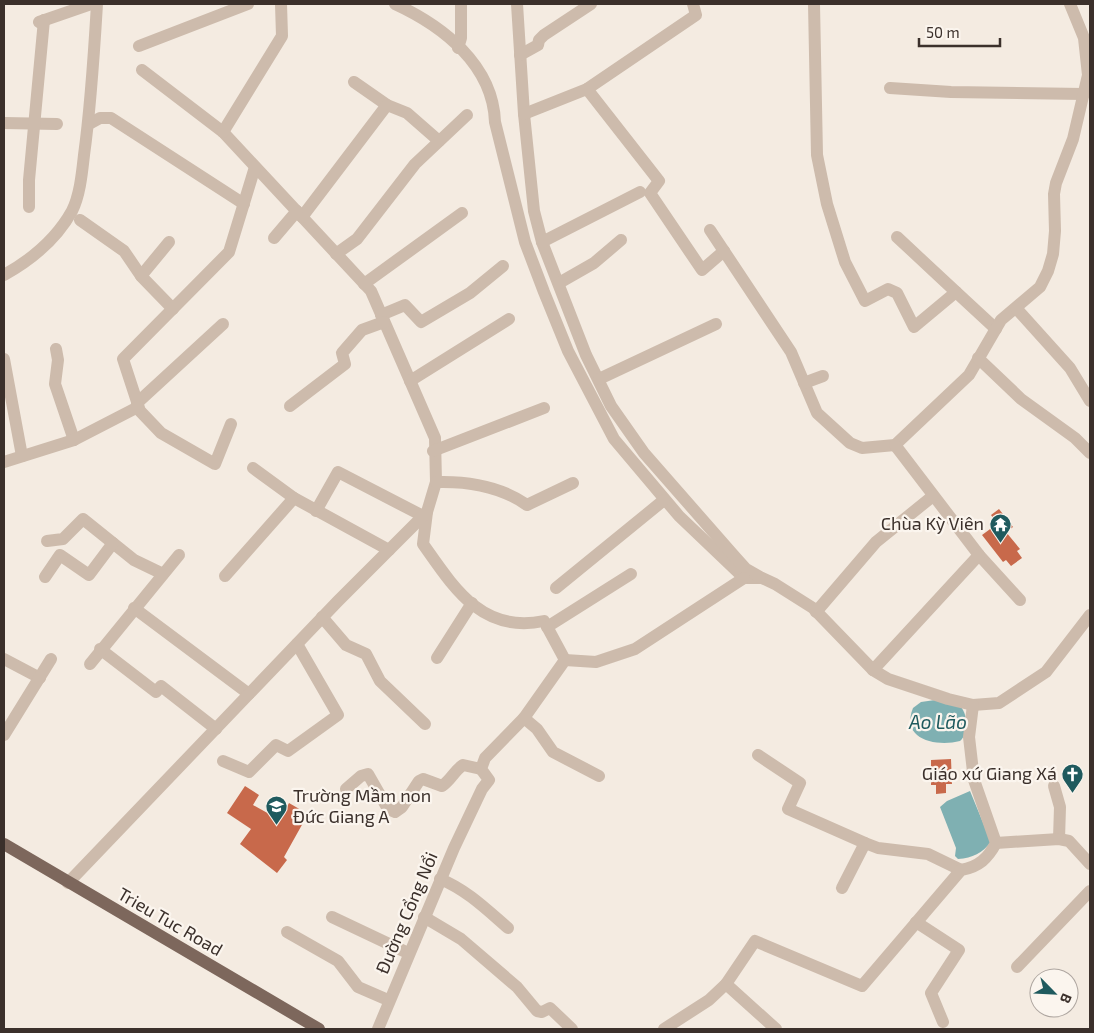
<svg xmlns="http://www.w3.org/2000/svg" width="1094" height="1033" viewBox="0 0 1094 1033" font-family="'Exo 2',sans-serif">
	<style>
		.water { fill: #7fb0b2 }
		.building { fill: #c8694b }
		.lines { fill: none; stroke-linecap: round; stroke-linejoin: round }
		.minor { stroke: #cdbbac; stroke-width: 12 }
		.major { stroke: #7d675c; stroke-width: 12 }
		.labels { text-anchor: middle; stroke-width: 4.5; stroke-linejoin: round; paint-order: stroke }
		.poi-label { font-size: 18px; fill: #3b302b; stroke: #fbf5ee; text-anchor: end }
		.street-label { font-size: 18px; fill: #3b302b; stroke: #fbf5ee }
		.water-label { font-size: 19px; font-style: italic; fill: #1f5a5e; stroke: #fbf5ee }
	</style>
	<rect width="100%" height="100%" fill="#f4ebe1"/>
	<g class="water">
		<path d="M935 700 961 707C968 716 969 733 960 741 937 747 900 740 913 708L921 702Z"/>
		<path d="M970 791 991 842C982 853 973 858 958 859L955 856 956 848 940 807 947 801Z"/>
	</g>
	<g class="building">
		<path d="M999 509 1013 527 1006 532 1020 549 1017 551 1022 558 1011 566 1006 560 1003 562 982 535 997 524 991 515Z"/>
		<path d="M951 759 952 784H946V793L936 794V785H931V760Z"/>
		<path d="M245 786 259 795 253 805 280 820 289 803 308 814 284 857 287 860 277 873 240 844 251 829 227 813Z"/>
	</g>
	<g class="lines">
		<g class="minor">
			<path d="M395 4C443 26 493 65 495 122L525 242 544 292 568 351 614 439 679 516 744 578H762L775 584 813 608 873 670 888 679 948 699 973 705 999 703 1046 672 1090 615"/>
			<path d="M517 4 524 114 534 211 542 242 586 355 611 406 644 453 736 558 746 569 760 577"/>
			<path d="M814 4 817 155 827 204 845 262 865 301 888 289 897 293 914 327 956 292 996 329"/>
			<path d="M39 22 91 4"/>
			<path d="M139 46 248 4"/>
			<path d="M458 48 461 38V4"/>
			<path d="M520 55 538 45 539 40 544 35 591 4"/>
			<path d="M142 70 223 132 371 291 435 438 436 482 427 512 423 544C454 588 482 634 544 621L565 660"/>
			<path d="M354 82 387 105"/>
			<path d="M890 88 951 92 1084 94"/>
			<path d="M587 89 659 181 650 193 702 270 724 251"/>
			<path d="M524 114 587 89 696 15 693 4"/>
			<path d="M4 123 57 124"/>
			<path d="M89 124 100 118H111L244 204"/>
			<path d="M223 132 282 36 281 4"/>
			<path d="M29 207V180L44 20"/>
			<path d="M302 217 387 105 407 113 439 141"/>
			<path d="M80 220 124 251 141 276"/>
			<path d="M710 230 791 352 817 413 850 443 862 448 895 445 969 375 1001 320 1040 287 1048 271 1053 254 1055 231 1054 194 1056 183 1073 139 1088 75 1084 38 1070 4"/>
			<path d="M897 237 956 292"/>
			<path d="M274 238 297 211"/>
			<path d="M169 242 141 276 173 309"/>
			<path d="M542 242 640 192"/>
			<path d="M336 254 357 239 415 164 467 115"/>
			<path d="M4 275C31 260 57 238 72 211 80 195 82 173 84 155 91 105 94 54 97 4"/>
			<path d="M559 283 594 263 621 240"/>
			<path d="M364 284 462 213"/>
			<path d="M1016 308 1070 368 1090 401"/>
			<path d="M381 315 405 305 421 322 470 293 503 266"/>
			<path d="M56 349 58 360 55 384 74 440"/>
			<path d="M978 358 1021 399 1075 438 1090 453"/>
			<path d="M4 359 22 456"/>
			<path d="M599 379 716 324"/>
			<path d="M410 381 509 319"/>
			<path d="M804 383 823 376"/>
			<path d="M137 403 223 324"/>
			<path d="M290 406 345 364 342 353 362 330 384 322"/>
			<path d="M231 424 215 464 161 433 140 411 123 359 229 252 255 167"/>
			<path d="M895 445 979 555 1020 600"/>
			<path d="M433 451 544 408"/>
			<path d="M4 462 74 440 138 407"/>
			<path d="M253 468 294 498"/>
			<path d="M436 482C468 481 500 486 527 505L573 483"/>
			<path d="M316 511 338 472 423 516"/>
			<path d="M47 541 63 539 83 519 134 560 163 574"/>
			<path d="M225 576 294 498 389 550"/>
			<path d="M45 577 60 555 89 575 113 543"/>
			<path d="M556 588 664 500"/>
			<path d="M134 608 249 694"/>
			<path d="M816 612 876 542 933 496"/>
			<path d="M322 617 346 645 366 654 380 681 425 724"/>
			<path d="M547 627 631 574"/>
			<path d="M100 649 156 692 161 686 216 729"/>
			<path d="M437 658 472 603"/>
			<path d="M4 659 40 678"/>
			<path d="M90 664 179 555"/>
			<path d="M873 670 979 555"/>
			<path d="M524 718 537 729 553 752 599 776"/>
			<path d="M4 735 51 659"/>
			<path d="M758 755 800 783 788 809 865 843 878 848 928 854 961 870"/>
			<path d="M223 761 249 772 276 745 288 751 338 715 297 644"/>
			<path d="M1054 786 1060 807 1059 839"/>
			<path d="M346 789 361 776 368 774 388 809 395 812 402 807 419 781 423 779 442 786C451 780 454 771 463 765L481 769"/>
			<path d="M996 843 1059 839 1069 841 1090 864"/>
			<path d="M440 879C467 890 486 909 508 928"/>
			<path d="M68 883 338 601 427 512"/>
			<path d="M842 888 865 843"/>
			<path d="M332 917 408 953"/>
			<path d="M424 917 461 939 517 987 537 1011 542 1012 550 1008 572 1029"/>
			<path d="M916 922 959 950 931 993 943 1022"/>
			<path d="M287 932 338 961 358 987 388 1000"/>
			<path d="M1017 967 1090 891"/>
			<path d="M726 984 776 1029"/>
			<path d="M378 1029 454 848 482 789 489 780 481 769 485 758 524 718 565 660 596 662 635 649 744 578"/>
			<path d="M664 1029 709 1000 726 984 755 941 862 986 961 870C979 867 988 858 996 843L974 780 969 737 973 705"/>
		</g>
		<path class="major" d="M4 844 319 1029"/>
	</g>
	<defs>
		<symbol id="temple-pin" viewBox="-11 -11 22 30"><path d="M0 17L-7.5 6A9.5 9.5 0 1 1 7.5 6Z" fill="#1f5a5e" stroke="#fbf5ee"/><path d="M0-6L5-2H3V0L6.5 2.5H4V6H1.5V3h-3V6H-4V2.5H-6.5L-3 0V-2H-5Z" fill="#fff"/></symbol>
		<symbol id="church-pin" viewBox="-11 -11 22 30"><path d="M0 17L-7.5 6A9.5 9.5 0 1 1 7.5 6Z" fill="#1f5a5e" stroke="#fbf5ee"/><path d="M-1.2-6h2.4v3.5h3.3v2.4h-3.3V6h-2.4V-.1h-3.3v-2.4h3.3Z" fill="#fff"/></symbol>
		<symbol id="school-pin" viewBox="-11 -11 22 30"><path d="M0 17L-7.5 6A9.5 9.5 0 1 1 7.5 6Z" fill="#1f5a5e" stroke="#fbf5ee"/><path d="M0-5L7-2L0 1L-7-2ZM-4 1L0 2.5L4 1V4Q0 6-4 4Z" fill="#fff"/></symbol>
	</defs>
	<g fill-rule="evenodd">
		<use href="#temple-pin" x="988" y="512" width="25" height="34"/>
		<use href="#church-pin" x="1060" y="762" width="25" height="34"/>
		<use href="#school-pin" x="264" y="794" width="25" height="34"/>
	</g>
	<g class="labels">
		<g class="poi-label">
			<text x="984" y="530">Chùa Kỳ Viên</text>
			<text x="1057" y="780">Giáo xứ Giang Xá</text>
			<text x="293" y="802" text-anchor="start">Trường Mầm non<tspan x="293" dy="21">Đức Giang A</tspan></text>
		</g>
		<g class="street-label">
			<text transform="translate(407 913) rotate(-67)" y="6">Đường Cổng Nổi</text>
			<text transform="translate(170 922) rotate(30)" y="6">Trieu Tuc Road</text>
		</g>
		<g class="water-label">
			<text x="938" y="729">Ao Lão</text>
		</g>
	</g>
	<rect width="1094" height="1033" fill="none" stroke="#3b302b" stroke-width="10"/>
	<g transform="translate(1054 993) rotate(114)"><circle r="24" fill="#fbf5ee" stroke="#aea6a0"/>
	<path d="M0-4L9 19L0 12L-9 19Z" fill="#1f5a5e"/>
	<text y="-8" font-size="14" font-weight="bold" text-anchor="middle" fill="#3b302b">B</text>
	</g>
	<path d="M919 38v8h81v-8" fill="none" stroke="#3b302b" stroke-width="2.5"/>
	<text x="926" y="38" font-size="15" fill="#3b302b" stroke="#fbf5ee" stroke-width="4" paint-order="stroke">50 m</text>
</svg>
